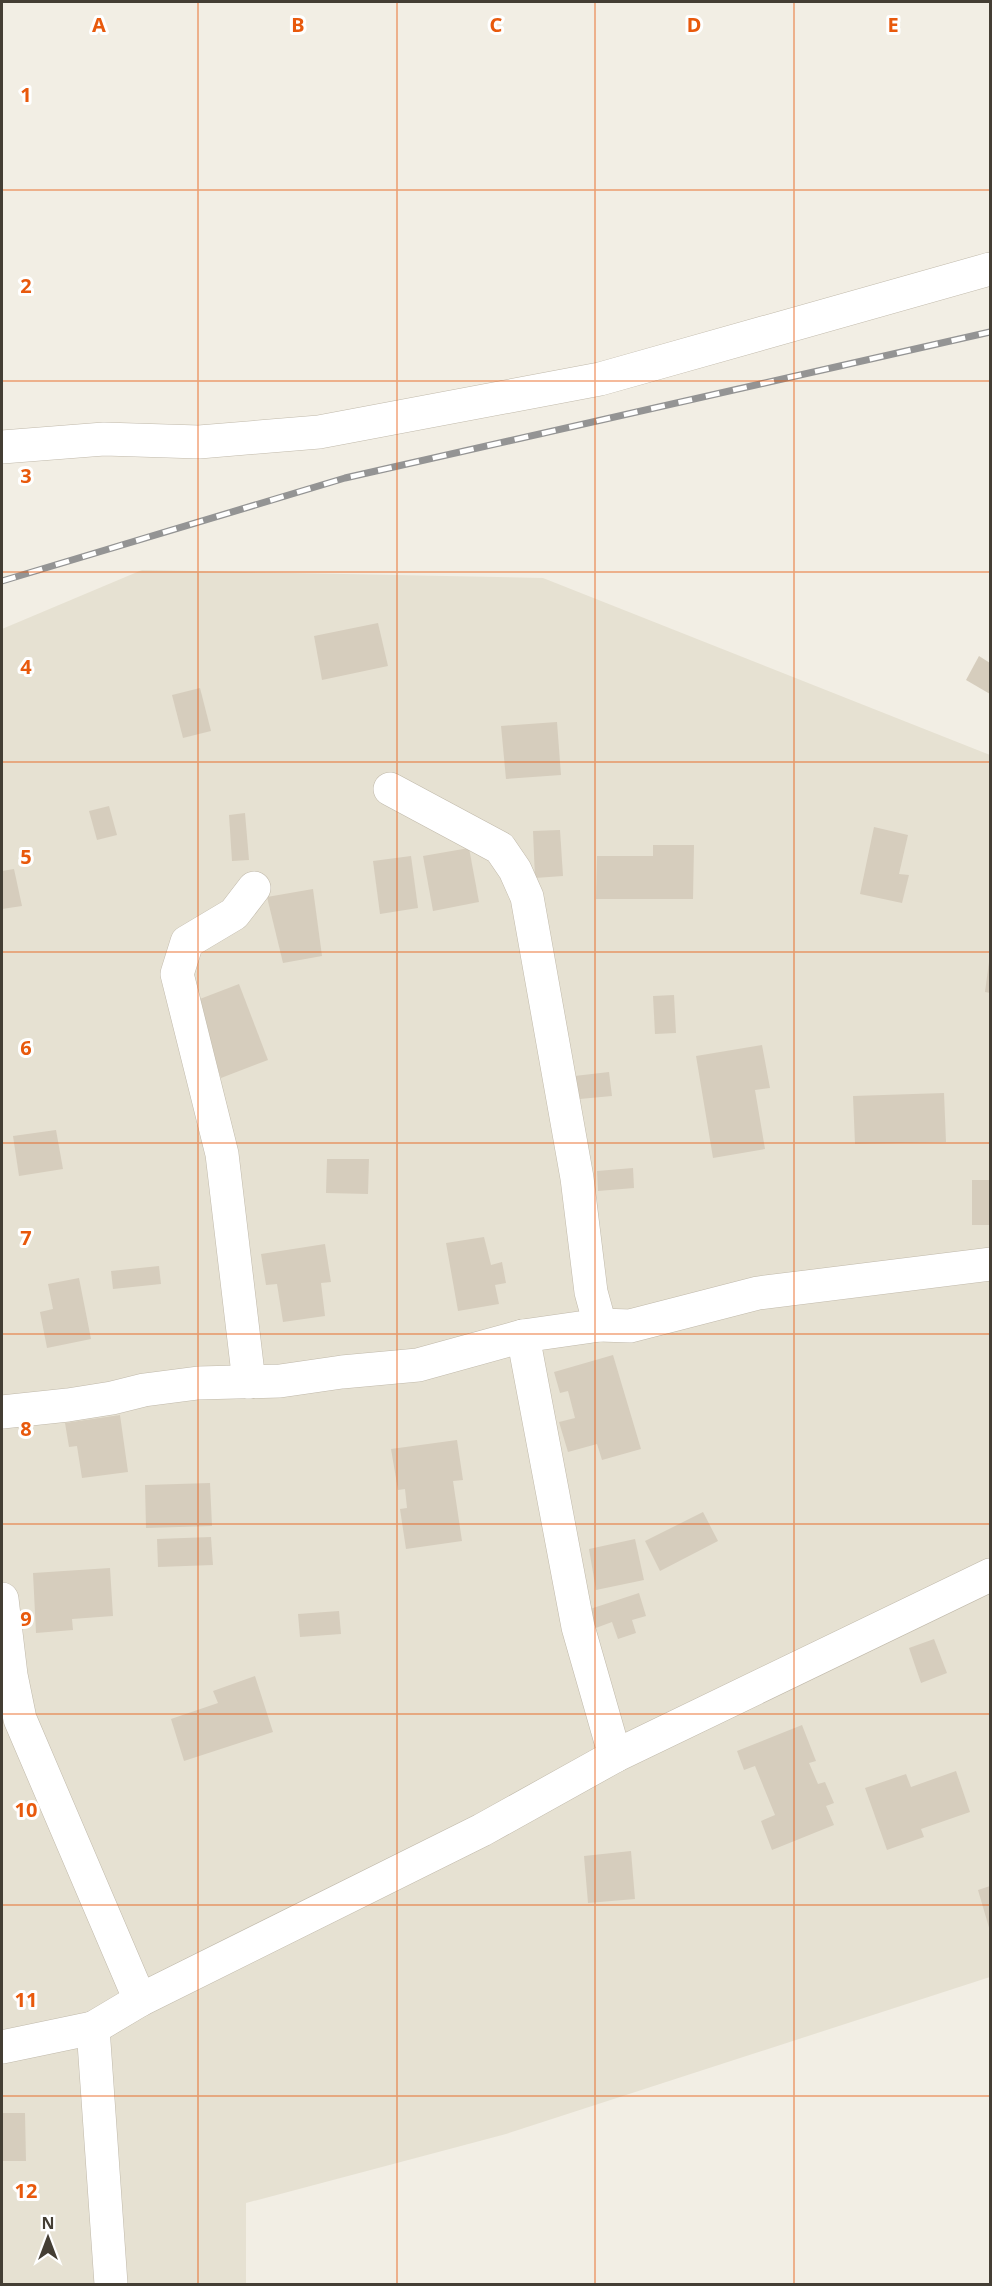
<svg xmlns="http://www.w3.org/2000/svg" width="992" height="2286" viewBox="0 0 992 2286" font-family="'Noto Sans',sans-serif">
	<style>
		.residential { fill: #e6e1d2 }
		.building { fill: #d6cdbd }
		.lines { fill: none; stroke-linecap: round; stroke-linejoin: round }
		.minor-casing { stroke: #c0b9aa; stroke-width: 34 }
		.minor { stroke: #fff; stroke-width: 33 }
		.rail-casing { stroke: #949494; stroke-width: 7 }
		.rail { stroke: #fff; stroke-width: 4.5; stroke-dasharray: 14; stroke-linecap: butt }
		.grid { fill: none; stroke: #e8590c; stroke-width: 1.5; stroke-opacity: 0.55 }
		.grid-label { font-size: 20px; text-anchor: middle; font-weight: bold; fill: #e8590c; stroke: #fff; stroke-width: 6; stroke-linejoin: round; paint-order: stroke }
	</style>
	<rect width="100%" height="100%" fill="#f2eee4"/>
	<path class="residential" d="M142 570 543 578 990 755V1977L506 2134 246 2203V2284H2V629Z"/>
	<g class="building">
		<path d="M378 623 388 666 322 680 314 636Z"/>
		<path d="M979 656 990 663V694L966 680Z"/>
		<path d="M200 688 211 731 183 738 172 695Z"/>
		<path d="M557 722 561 775 506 779 501 726Z"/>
		<path d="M109 806 117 835 97 840 89 811Z"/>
		<path d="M245 813 249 860 232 861 229 815Z"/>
		<path d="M874 827 908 835 899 874 909 875 902 903 860 894Z"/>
		<path d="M560 830 563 876 535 878 533 831Z"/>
		<path d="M653 845H694L693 899H596L597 856H653Z"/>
		<path d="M469 848 479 902 433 911 423 856Z"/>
		<path d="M411 856 418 908 380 914 373 861Z"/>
		<path d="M14 869 22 906 2 909V871Z"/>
		<path d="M313 889 322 956 283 963 267 897Z"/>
		<path d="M989 962H990V993L985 992Z"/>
		<path d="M239 984 268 1060 221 1078 192 1002Z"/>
		<path d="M674 995 676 1033 655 1034 653 996Z"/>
		<path d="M762 1045 770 1088 755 1090 765 1149 713 1158 696 1056Z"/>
		<path d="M609 1072 612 1096 569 1100 566 1077Z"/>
		<path d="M944 1093 946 1142 855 1144 853 1096Z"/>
		<path d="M56 1130 63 1169 19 1176 13 1136Z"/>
		<path d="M327 1159H369L368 1194 326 1193Z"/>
		<path d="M633 1168 634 1188 598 1191 597 1171Z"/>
		<rect x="972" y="1180" width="18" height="45"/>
		<path d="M484 1237 491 1265 502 1262 506 1283 495 1285 499 1304 458 1311 446 1243Z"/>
		<path d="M325 1244 331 1282 321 1283 325 1316 283 1322 277 1284 266 1285 261 1254Z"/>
		<path d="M159 1266 161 1284 113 1289 111 1271Z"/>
		<path d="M79 1278 91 1339 47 1348 40 1312 53 1309 48 1284Z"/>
		<path d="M613 1355 641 1449 602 1460 597 1444 568 1452 559 1422 575 1418 568 1391 560 1393 554 1372Z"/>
		<path d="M120 1415 128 1472 82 1478 77 1446 69 1447 65 1423Z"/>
		<path d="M457 1440 463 1480 453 1481 462 1541 406 1549 400 1509 407 1508 405 1489 398 1490 391 1449Z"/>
		<path d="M210 1483 212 1526 146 1528 145 1485Z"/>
		<path d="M703 1512 718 1541 660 1571 645 1541Z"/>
		<path d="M211 1537 213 1565 158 1567 157 1539Z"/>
		<path d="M635 1539 644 1580 596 1590 589 1549Z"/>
		<path d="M110 1568 113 1616 72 1619 73 1630 36 1633 33 1573Z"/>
		<path d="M639 1593 646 1616 632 1620 636 1633 618 1639 612 1622 593 1629 587 1610Z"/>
		<path d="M339 1611 341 1634 300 1637 298 1614Z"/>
		<path d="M934 1639 947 1673 921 1683 909 1648Z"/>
		<path d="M255 1676 273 1732 184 1761 171 1719 218 1703 213 1691Z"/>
		<path d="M802 1725 816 1761 809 1763 818 1784 825 1782 834 1803 826 1806 834 1825 772 1850 761 1821 775 1815 755 1766 744 1770 737 1751Z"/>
		<path d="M956 1771 970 1812 921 1829 924 1837 887 1850 865 1788 906 1774 911 1787Z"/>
		<path d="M631 1851 635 1899 588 1903 584 1856Z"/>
		<path d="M990 1886V1931L978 1890Z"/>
		<path d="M2 2113H25L26 2161H2Z"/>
	</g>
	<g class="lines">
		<defs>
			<g id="minor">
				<path d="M2 447 104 439 199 442 319 432 600 379 990 269"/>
				<path d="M600 1325 630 1326 758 1293 990 1264"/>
				<path d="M523 1336 578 1627 615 1756"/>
				<path d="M249 1382 222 1154 177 974 187 942 234 914 254 888"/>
				<path d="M2 1412 68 1405 112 1398 144 1390 198 1383 280 1381 342 1372 418 1365 523 1336 600 1325 591 1292 577 1178 527 897 515 870 500 848 390 789"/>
				<path d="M2 1599 11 1675 20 1719 140 2000"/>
				<path d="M2 2047 93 2028"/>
				<path d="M111 2284 93 2028 140 2000 482 1830 615 1756 990 1575"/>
			</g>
		</defs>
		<use href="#minor" class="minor-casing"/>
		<use href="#minor" class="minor"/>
		<defs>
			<path id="rail" d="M2 581 345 478 990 332"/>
		</defs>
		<use href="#rail" class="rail-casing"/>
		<use href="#rail" class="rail"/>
	</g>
	<path class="grid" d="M198 2V2284M397 2V2284M595 2V2284M794 2V2284M2 190H990M2 381H990M2 572H990M2 762H990M2 952H990M2 1143H990M2 1334H990M2 1524H990M2 1714H990M2 1905H990M2 2096H990"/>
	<g class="grid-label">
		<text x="99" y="32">A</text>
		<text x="298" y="32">B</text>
		<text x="496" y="32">C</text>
		<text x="694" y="32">D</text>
		<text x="893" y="32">E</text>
		<text x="26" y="102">1</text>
		<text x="26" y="293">2</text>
		<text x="26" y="483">3</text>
		<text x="26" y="674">4</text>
		<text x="26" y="864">5</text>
		<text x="26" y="1055">6</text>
		<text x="26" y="1245">7</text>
		<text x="26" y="1436">8</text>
		<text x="26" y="1626">9</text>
		<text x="26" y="1817">10</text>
		<text x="26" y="2007">11</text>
		<text x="26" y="2198">12</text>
	</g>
	<rect width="992" height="2286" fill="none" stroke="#443e34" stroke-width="6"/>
	<g transform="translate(48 2238)" stroke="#ffffff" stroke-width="4.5" paint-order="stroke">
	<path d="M0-4.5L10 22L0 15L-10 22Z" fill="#443e34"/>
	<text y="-9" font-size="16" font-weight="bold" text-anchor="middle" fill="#443e34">N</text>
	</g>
</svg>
